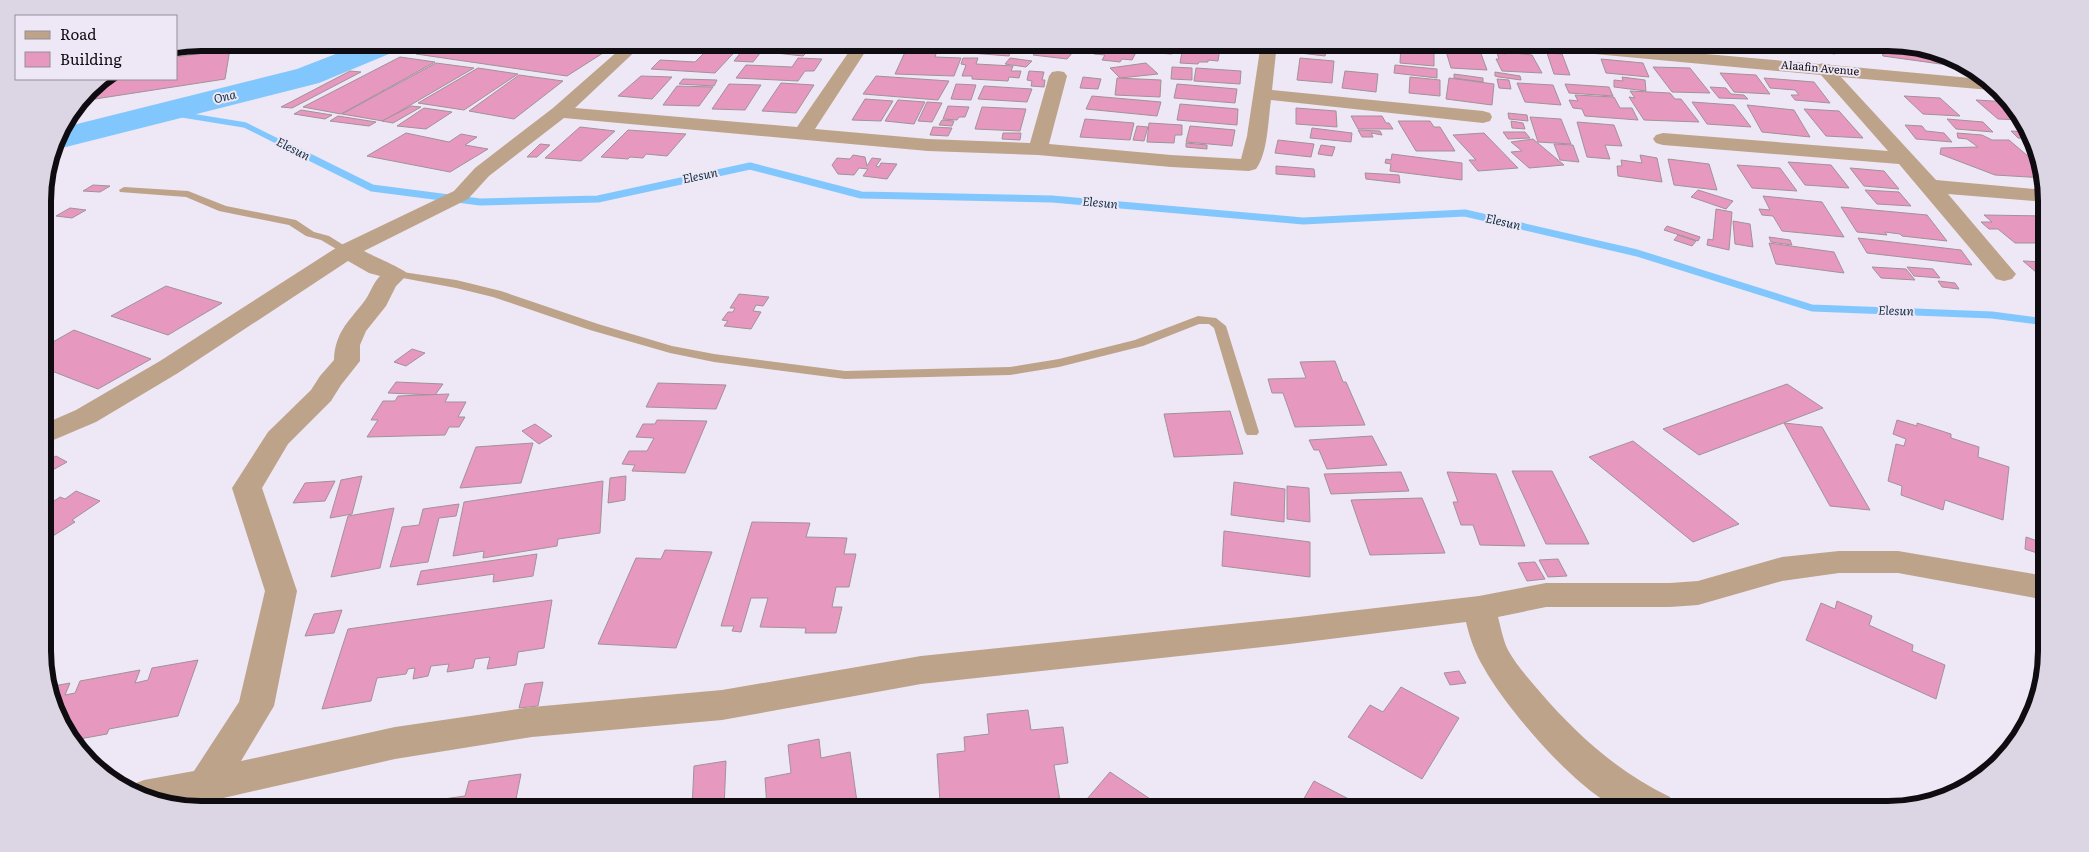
<svg xmlns="http://www.w3.org/2000/svg" width="2089" height="852" viewBox="0 0 2089 852" font-family="Literata,serif">
	<style>
		.lines { fill: none; stroke-linecap: round; stroke-linejoin: round }
		.stream-far1 { stroke: #81c7fd; stroke-width: 5.5 }
		.stream { stroke: #81c7fd; stroke-width: 7 }
		.river { fill: #81c7fd; fill-rule: evenodd }
		.building { fill: #e698be; stroke: #a19299 }
		.service { fill: #bda38a; fill-rule: evenodd }
		.minor { fill: #bda38a; fill-rule: evenodd }
		.labels { text-anchor: middle; stroke-width: 4; stroke-linejoin: round; paint-order: stroke }
		.far-street-label { font-size: 11px; fill: #0f0c11; stroke: #eee7f5 }
		.far-water-label { font-size: 12px; font-style: italic; fill: #102e44; stroke: #eee7f5 }
		.rim { fill: none; stroke: #0f0c11; stroke-width: 6 }
	</style>
	<rect width="100%" height="100%" fill="#eee7f5"/>
	<g class="lines">
		<path class="stream-far1" d="M165 112 245 125 285 145"/>
		<path class="stream" d="M283 144 372 188 480 202 598 199 750 166 861 195 1052 199 1303 221 1465 213 1637 253 1812 308 1992 315 2046 322"/>
		<path class="river" d="M364 43H405L401 49 319 83 54 150 61 128 297 69Z"/>
	</g>
	<g class="building">
		<path d="M437 43H559L553 46 603 53 567 76 416 54Z"/>
		<path d="M680 43H743L715 73 651 69 660 60 695 62 707 50 675 48Z"/>
		<path d="M756 43H816L803 56 748 50Z"/>
		<path d="M926 43H964L945 48 939 44 932 46Z"/>
		<path d="M975 43H1006L1002 50 1011 51 1009 56 970 53Z"/>
		<path d="M1045 43H1081L1067 59 1033 55Z"/>
		<path d="M1101 43H1141L1132 60 1122 59 1120 62 1102 60 1105 55 1094 54Z"/>
		<path d="M1144 43H1145L1175 46 1172 54 1139 52Z"/>
		<path d="M1299 43H1336L1335 50 1304 47V44Z"/>
		<path d="M1401 43 1434 46V66L1400 63Z"/>
		<path d="M1673 43H1696L1697 48 1674 45Z"/>
		<path d="M1715 43H1744L1746 48 1716 45Z"/>
		<path d="M1759 43H1819L1834 45 1835 54Z"/>
		<path d="M1879 43 1939 51 1962 67 1883 56Z"/>
		<path d="M1183 46 1220 48 1218 61 1208 60V62H1199L1198 64 1180 63Z"/>
		<path d="M1445 48 1480 51 1487 70 1451 68Z"/>
		<path d="M230 49 225 79 82 101 96 82 102 79H176V57Z"/>
		<path d="M906 50 937 51 935 57 961 58 954 76 895 74Z"/>
		<path d="M1301 50 1326 52 1325 56 1300 53Z"/>
		<path d="M742 51 761 52 753 62 734 61Z"/>
		<path d="M1505 52 1532 55 1542 73 1502 71 1496 59H1499L1497 53 1506 54Z"/>
		<path d="M1547 53 1562 54 1570 75 1554 74Z"/>
		<path d="M400 57 435 62 341 114 303 107Z"/>
		<path d="M798 58 822 59 814 71H805L798 81 736 78 746 65 792 67Z"/>
		<path d="M963 58H978L976 64 1013 66 1011 71H1021L1019 78 1009 77 1008 81 972 79V76H962L966 65 961 64Z"/>
		<path d="M1010 58 1032 61 1026 67 1005 64Z"/>
		<path d="M1300 58 1334 61 1332 83 1297 80Z"/>
		<path d="M1601 59 1643 63 1649 77 1606 73Z"/>
		<path d="M436 63 474 68 383 121 342 114Z"/>
		<path d="M1146 63 1158 74 1120 78 1110 68Z"/>
		<path d="M1395 65 1437 69V78L1394 73Z"/>
		<path d="M1172 67 1192 68V80L1171 79Z"/>
		<path d="M1653 67 1690 68 1710 93 1672 92Z"/>
		<path d="M478 68 518 74 464 110 418 103Z"/>
		<path d="M1196 68 1241 71 1240 84 1194 81Z"/>
		<path d="M350 71 361 72 292 108 281 107Z"/>
		<path d="M1029 71 1044 72 1042 80H1045L1044 87 1031 86 1032 81 1027 80Z"/>
		<path d="M1345 71 1378 74 1376 92 1342 88Z"/>
		<path d="M1495 72 1520 76 1521 80 1499 77 1495 76Z"/>
		<path d="M1720 73 1756 75 1770 94 1734 92Z"/>
		<path d="M1454 74 1483 78V82L1454 78Z"/>
		<path d="M519 75 563 81 514 119 469 111Z"/>
		<path d="M641 76 672 77 652 99 618 96Z"/>
		<path d="M876 76 949 81 938 100 863 94Z"/>
		<path d="M1083 77 1101 79 1098 89 1080 88Z"/>
		<path d="M1410 77 1440 80V96L1409 93Z"/>
		<path d="M1622 77 1645 80 1646 91 1614 87V80L1623 81Z"/>
		<path d="M1117 78 1161 80 1160 97 1115 95Z"/>
		<path d="M1449 78 1494 84 1492 105 1446 99Z"/>
		<path d="M1764 78 1814 82 1830 103 1795 100 1791 95H1799L1795 90 1770 88Z"/>
		<path d="M683 79 717 80 714 86 679 84Z"/>
		<path d="M1497 79 1509 80 1511 89 1499 88Z"/>
		<path d="M781 83 814 85 796 113 762 111Z"/>
		<path d="M1517 83 1553 85 1561 105 1525 102Z"/>
		<path d="M729 84 761 85 745 110 712 109Z"/>
		<path d="M956 84 976 85 971 100 951 99Z"/>
		<path d="M1177 84 1237 89 1235 103 1174 98Z"/>
		<path d="M1565 84 1609 87 1613 96 1569 93Z"/>
		<path d="M677 86 713 87 699 106 663 105Z"/>
		<path d="M984 86 1032 89 1027 102 978 99Z"/>
		<path d="M1710 87 1726 88 1731 94 1744 95 1748 99 1719 98Z"/>
		<path d="M1630 91 1670 93 1675 99H1681L1699 122 1644 120 1629 97 1635 98Z"/>
		<path d="M1575 95 1614 97 1620 108H1632L1638 120 1585 116 1582 109 1573 108 1569 100 1578 101Z"/>
		<path d="M1092 96 1161 102 1157 116 1086 109Z"/>
		<path d="M1904 96 1940 98 1960 116 1923 114Z"/>
		<path d="M865 99 893 101 881 121 852 120Z"/>
		<path d="M898 100 925 102 914 124 885 121Z"/>
		<path d="M1976 100 2010 102 2022 120 1998 119Z"/>
		<path d="M927 102 942 103 932 122 918 121Z"/>
		<path d="M1692 102 1734 105 1751 127 1707 124Z"/>
		<path d="M1180 104 1238 109 1237 125 1177 120Z"/>
		<path d="M1747 105 1794 110 1810 137 1762 132Z"/>
		<path d="M411 106 421 107 393 123 382 121Z"/>
		<path d="M948 106 969 107 965 117H959L957 120 943 119Z"/>
		<path d="M982 107 1026 109 1020 131 975 129Z"/>
		<path d="M424 108 452 112 426 129 397 126Z"/>
		<path d="M1296 108 1336 111 1337 127 1296 124Z"/>
		<path d="M1804 109 1839 111 1863 138 1826 136Z"/>
		<path d="M301 110 332 115 325 119 294 114Z"/>
		<path d="M1508 113 1527 115 1528 121 1509 119Z"/>
		<path d="M338 116 376 122 369 126 330 121Z"/>
		<path d="M1351 116H1382L1386 123H1389L1393 129H1358Z"/>
		<path d="M1530 117 1561 119 1571 144 1538 142Z"/>
		<path d="M1085 119 1134 123 1130 140 1080 137Z"/>
		<path d="M1947 119 1983 122 1993 132 1956 129Z"/>
		<path d="M942 120 954 121 952 126 939 125Z"/>
		<path d="M1398 121H1430L1434 127H1440L1455 151H1416Z"/>
		<path d="M1511 121 1523 123 1525 129 1512 128Z"/>
		<path d="M1577 122 1614 125 1622 146 1605 145 1610 159 1587 157Z"/>
		<path d="M1149 123 1182 125V135H1175L1174 143 1147 142Z"/>
		<path d="M1905 125 1922 126 1926 131 1944 133 1952 142 1916 139Z"/>
		<path d="M1137 126 1148 127 1144 141 1133 140Z"/>
		<path d="M1190 126 1235 130 1232 146 1186 142Z"/>
		<path d="M580 127 615 131 581 161 545 158Z"/>
		<path d="M933 127 952 128 948 136 930 135Z"/>
		<path d="M1312 128 1352 133 1351 142 1310 138Z"/>
		<path d="M628 130 686 134 667 156 646 154 643 158 630 157 628 159 601 157Z"/>
		<path d="M1358 130 1380 131 1382 135 1371 133 1373 137H1362Z"/>
		<path d="M2011 131 2029 132 2034 139 2018 138Z"/>
		<path d="M1503 132H1525L1530 138 1508 139Z"/>
		<path d="M406 133 449 142 461 134 477 137 465 145 488 149 450 172 367 156Z"/>
		<path d="M1003 133H1021L1020 140 1002 139Z"/>
		<path d="M1484 133 1518 168 1478 171 1469 160H1476L1453 135Z"/>
		<path d="M1957 133 1982 135 1992 140H2009L2042 168 2045 178 1995 175 1940 154 1941 148 1978 147 1967 139 1958 138Z"/>
		<path d="M1533 139 1564 165 1529 168 1511 152 1522 151 1511 142Z"/>
		<path d="M1278 140 1314 144 1311 157 1275 153Z"/>
		<path d="M1186 143 1207 145V149L1186 147Z"/>
		<path d="M540 144 550 145 537 157H527Z"/>
		<path d="M1554 144 1573 145 1579 162 1560 160Z"/>
		<path d="M1321 145 1335 147 1332 156 1318 154Z"/>
		<path d="M1392 154 1462 163V180L1390 171 1391 164 1385 163 1386 159 1391 160Z"/>
		<path d="M853 155 865 157 867 166 872 158 881 159 876 166 879 167 881 163 897 164 887 179 863 176 868 169 859 168 854 175 838 174 832 165 837 158 850 159Z"/>
		<path d="M1640 155 1657 158 1662 182 1618 176 1617 166H1622L1621 160 1642 163Z"/>
		<path d="M1668 159 1709 164 1717 190 1674 185Z"/>
		<path d="M1788 162 1831 165 1849 188 1805 185Z"/>
		<path d="M1737 165 1780 168 1797 191 1752 188Z"/>
		<path d="M1276 166 1314 169 1315 177 1276 174Z"/>
		<path d="M1850 168 1884 171 1899 189 1864 186Z"/>
		<path d="M1365 173 1399 175 1400 183 1366 179Z"/>
		<path d="M93 185 110 186 100 192 83 191Z"/>
		<path d="M1698 190 1733 201 1726 209 1691 197Z"/>
		<path d="M1865 190 1899 192 1911 206 1877 204Z"/>
		<path d="M1763 196 1822 202 1844 237 1782 231 1773 216 1762 215 1759 209 1770 210Z"/>
		<path d="M1841 207 1927 215 1947 241 1902 236 1900 234 1885 232 1887 235 1857 232Z"/>
		<path d="M70 208 86 210 72 218 56 216Z"/>
		<path d="M1716 209 1732 212 1729 250 1707 245 1708 239 1713 240Z"/>
		<path d="M1984 215 2045 216V243H2015L1998 229H1989L1981 222H1992Z"/>
		<path d="M1733 221 1750 224 1753 247 1735 244Z"/>
		<path d="M1667 226 1700 237 1698 241 1664 230Z"/>
		<path d="M1678 235 1696 241 1692 246 1674 240Z"/>
		<path d="M1769 237 1790 240 1792 245 1771 242Z"/>
		<path d="M1858 238 1961 250 1972 265 1867 253Z"/>
		<path d="M1769 243 1834 252 1844 273 1776 264Z"/>
		<path d="M2023 261 2045 262V278H2043Z"/>
		<path d="M1872 267 1906 269 1915 280 1881 278Z"/>
		<path d="M1907 267 1933 269 1940 278 1914 276Z"/>
		<path d="M1938 281 1955 283 1959 289 1942 287Z"/>
		<path d="M166 286 222 303 168 335 111 316Z"/>
		<path d="M739 294 769 297 763 306 756 305 753 311 761 312 751 329 724 326 728 321 722 320 728 312H733L735 308H730Z"/>
		<path d="M74 330 151 359 98 389 44 368V347Z"/>
		<path d="M412 349 425 353 406 366 394 362Z"/>
		<path d="M1335 361 1343 382H1346L1365 425 1295 427 1283 393H1272L1268 379 1306 378 1300 362Z"/>
		<path d="M396 382 443 384 435 395 388 393Z"/>
		<path d="M658 383 726 385 716 409 646 407Z"/>
		<path d="M1787 384 1823 408 1699 455 1663 429Z"/>
		<path d="M449 394 445 402H466L458 417H465L459 427H449L445 435 367 437 378 420H371L383 401H395L398 396Z"/>
		<path d="M1230 411 1243 454 1174 457 1164 414Z"/>
		<path d="M657 420 707 421 685 473 632 471 635 465 622 464 629 451H647L654 438 636 437 643 424H655Z"/>
		<path d="M1897 420 1917 426V423L1951 434V438L1979 447 1978 457 2009 467 2003 520 1945 500 1943 510 1901 495 1902 486 1888 481 1896 444 1904 446 1906 439 1893 434Z"/>
		<path d="M1784 423 1822 427 1870 510 1830 506Z"/>
		<path d="M535 424 552 436 539 444 522 431Z"/>
		<path d="M1372 436 1387 465 1327 469 1319 450H1314L1309 440Z"/>
		<path d="M1633 441 1739 524 1693 542 1589 457Z"/>
		<path d="M533 443 521 483 460 488 476 447Z"/>
		<path d="M2041 455 2046 456V485L2039 483Z"/>
		<path d="M56 456 67 462 49 472 44 469V463Z"/>
		<path d="M1512 471H1552L1589 544H1546Z"/>
		<path d="M1401 472 1409 491 1331 494 1324 474Z"/>
		<path d="M1447 472 1496 474 1525 546 1480 545 1473 525H1461L1453 502H1458Z"/>
		<path d="M362 476 352 514 330 518 341 480Z"/>
		<path d="M626 476 625 500 608 503 610 478Z"/>
		<path d="M335 481 325 501 293 503 305 483Z"/>
		<path d="M603 481 600 533 558 539 557 546 483 558 484 551 453 556 464 502Z"/>
		<path d="M1234 482 1285 489 1284 522 1231 515Z"/>
		<path d="M1287 486 1309 488 1310 522 1287 519Z"/>
		<path d="M76 491 100 501 72 520 75 522 45 541V507L60 497 65 499Z"/>
		<path d="M1422 498 1445 553 1370 555 1351 500Z"/>
		<path d="M459 504 456 516 439 518 428 562 390 567 402 527 419 525 423 509Z"/>
		<path d="M394 508 380 568 331 577 348 516Z"/>
		<path d="M752 522 810 523 806 537 847 538 844 554H856L849 587H836L832 607H842L836 633H805L806 628 760 627 768 598H751L741 632 732 631 734 626H721Z"/>
		<path d="M1224 531 1310 542V577L1222 566Z"/>
		<path d="M2026 537 2046 544V556L2025 549Z"/>
		<path d="M665 550 712 552 676 648 598 644 636 558 661 559Z"/>
		<path d="M537 554 533 576 493 582 494 574 417 585 421 571Z"/>
		<path d="M1558 559 1567 576 1548 577 1539 560Z"/>
		<path d="M1535 562 1545 579 1527 581 1518 563Z"/>
		<path d="M552 600 544 648 518 652 516 665 487 669 490 657 475 659 473 668 447 672 449 664 431 666 428 676 413 679 415 668 408 669 406 674 377 678 371 701 322 709 348 629Z"/>
		<path d="M1837 601 1872 616 1869 625 1913 645 1912 651 1945 665 1936 699 1806 640 1821 603 1835 609Z"/>
		<path d="M342 610 334 633 305 636 314 614Z"/>
		<path d="M198 660 178 716 109 729 107 734 74 740 48 687 70 683 65 695 75 693 80 681 140 670 135 683 148 680 152 668Z"/>
		<path d="M1459 671 1466 683 1450 685 1444 673Z"/>
		<path d="M543 682 538 706 519 708 525 684Z"/>
		<path d="M1401 687 1459 718 1422 779 1348 737 1370 705 1383 712Z"/>
		<path d="M1028 710 1031 730 1063 727 1068 763 1054 765 1060 801 1049 802 1050 809H902V805L940 802 937 754 965 751 964 737 989 734 987 714Z"/>
		<path d="M819 739 821 758 850 752 858 809H781V805L767 808 765 778 791 773 788 745Z"/>
		<path d="M726 761 724 809H692L694 766Z"/>
		<path d="M1110 772 1165 809H1099L1100 808 1087 799Z"/>
		<path d="M521 774 514 809H420L422 802 465 796 469 781Z"/>
		<path d="M1314 781 1368 809H1298Z"/>
	</g>
	<g class="lines">
		<g class="service">
			<path d="M124 187 188 191 226 206 296 220 314 232 329 236 353 251 347 254 343 253 321 240 306 236 289 225 219 211 186 197 120 192 119 190Z"/>
			<path d="M396 271 456 280 501 291 598 324 672 346 714 354 845 371 1010 367 1059 359 1135 340 1198 316 1216 318 1226 326 1259 432 1257 435H1247L1245 432 1214 328 1209 324H1199L1143 346 1059 367 1010 375 845 379 714 362 670 353 590 330 493 297 456 288 392 276 390 274 392 272Z"/>
		</g>
		<g class="minor">
			<path d="M627 43H644L575 108 797 127 855 43H871L815 129 928 139 1030 143 1049 76 1052 72 1058 71 1064 72 1067 76 1049 144 1171 155 1241 159 1247 136 1261 43H1277L1272 90 1483 111 1490 113 1492 117 1490 121 1483 123 1271 100C1268 120 1268 153 1256 169L1249 171 1171 167 1038 155 928 151 564 118 489 176 468 199 364 251C373 256 404 269 408 274L396 286 386 306 366 331 360 345V361L341 385 331 401 288 444 262 488 297 591 274 706 241 761 395 727 532 707 722 690 921 656 1290 618 1479 596 1546 583H1670L1698 581 1782 557 1839 551H1898L2046 576V600L1898 573H1839L1782 581 1698 605 1670 607H1546L1498 617C1501 628 1503 640 1508 650 1516 665 1529 679 1540 692 1577 735 1618 772 1670 797L1675 809C1663 809 1627 812 1618 808 1577 791 1505 707 1484 668 1475 653 1470 639 1466 622L1290 644 921 684 722 720 532 737 395 759 184 807 150 801 129 787 131 785 144 780 194 771 239 702 265 591 232 488 268 432 311 390 320 376 334 360C335 333 348 322 363 303 370 295 372 284 380 276L369 273 348 261 178 373 96 422 44 444V424L76 410 160 361 339 246 454 191 475 168 553 108Z"/>
			<path d="M1522 43H1580L1819 64 1824 63 1831 65 1981 79 1996 89 1990 90 1841 77 1936 180 2045 190V202L1948 194 2016 274 2012 279 2004 281 1996 279 1899 164 1663 145 1656 143 1653 139 1656 135 1663 133 1888 151 1821 75 1530 48 1524 47Z"/>
		</g>
	</g>
	<g class="labels">
		<g class="far-street-label">
			<text transform="translate(1820 68) rotate(5)" y="4">Alaafin Avenue</text>
		</g>
		<g class="far-water-label">
			<text transform="translate(225 97) rotate(-14)" y="4">Ona</text>
			<text transform="translate(293 149) rotate(27)" y="4">Elesun</text>
			<text transform="translate(700 176) rotate(-12)" y="4">Elesun</text>
			<text transform="translate(1100 203) rotate(5)" y="4">Elesun</text>
			<text transform="translate(1503 222) rotate(13)" y="4">Elesun</text>
			<text transform="translate(1896 311) rotate(2)" y="4">Elesun</text>
		</g>
	</g>
	<path d="M0 0H2089V852H0ZM201 51H1888A150 150 0 0 1 2038 201V651A150 150 0 0 1 1888 801H201A150 150 0 0 1 51 651V201A150 150 0 0 1 201 51Z" fill="#dcd5e3" fill-rule="evenodd"/>
	<path class="rim" d="M201 51H1888A150 150 0 0 1 2038 201V651A150 150 0 0 1 1888 801H201A150 150 0 0 1 51 651V201A150 150 0 0 1 201 51Z"/>
	<rect x="15" y="15" width="162" height="65" fill="#eee7f5" stroke="#958f9a"/>
	<rect x="25" y="31" width="25" height="8" fill="#bda38a" stroke="#958f9a"/>
	<text x="60" y="40" font-size="15" fill="#0f0c11">Road</text>
	<rect x="25" y="52" width="25" height="15" fill="#e698be" stroke="#958f9a"/>
	<text x="60" y="65" font-size="15" fill="#0f0c11">Building</text>
</svg>
